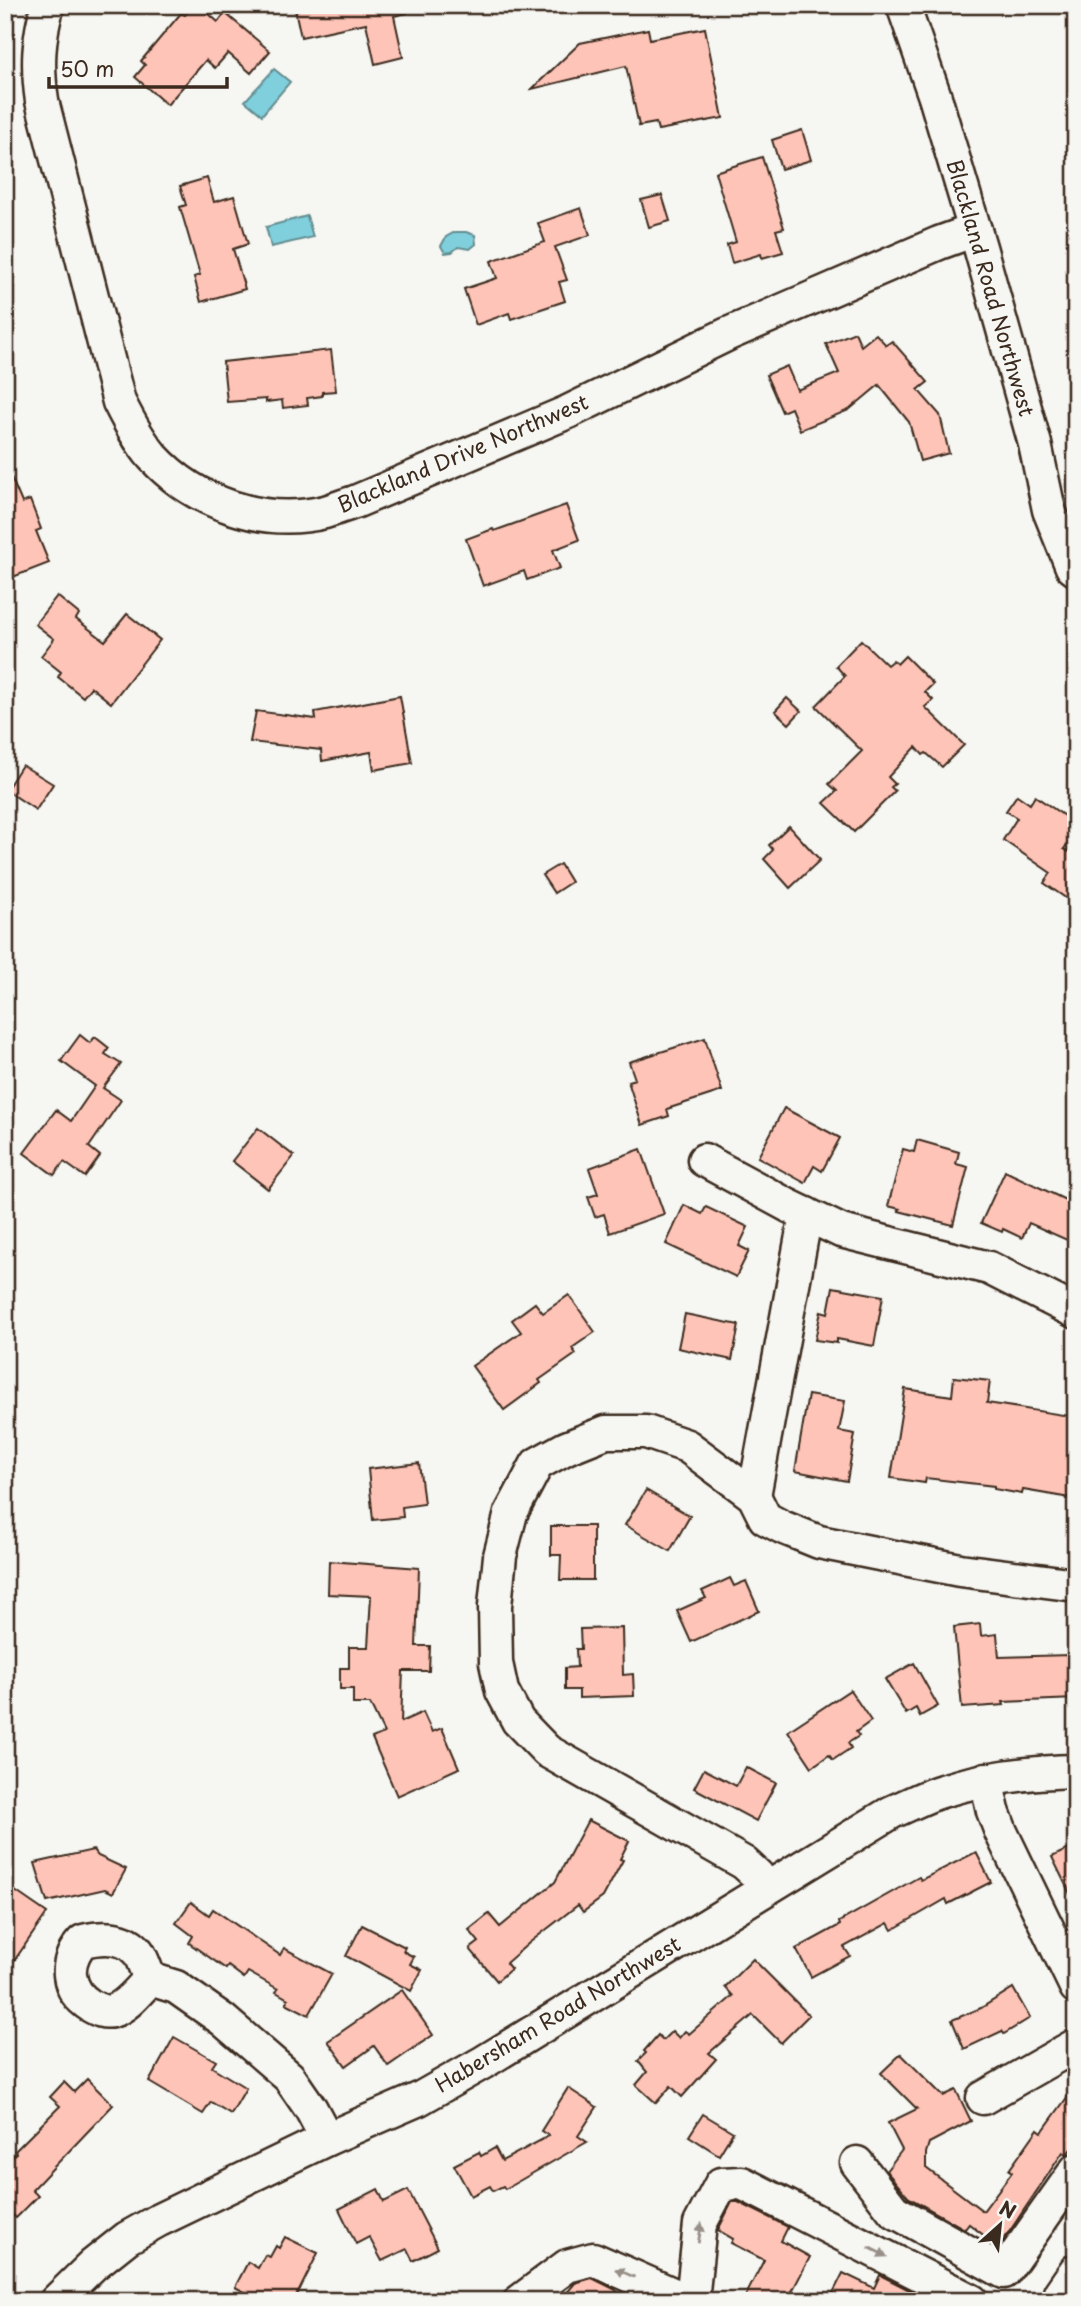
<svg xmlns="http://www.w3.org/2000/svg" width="1081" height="2306" viewBox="0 0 1081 2306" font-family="'Playpen Sans',sans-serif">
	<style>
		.water { fill: #7fcfdc; stroke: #648d90; stroke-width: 2 }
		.building { fill: #ffc4b8; stroke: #3b2a1e; stroke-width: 2 }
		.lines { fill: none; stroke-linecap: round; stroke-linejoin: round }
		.minor-casing { stroke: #3b2a1e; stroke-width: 37 }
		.minor { stroke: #f6f6f2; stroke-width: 32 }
		.oneway { fill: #989088 }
		.labels { text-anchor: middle; stroke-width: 6; stroke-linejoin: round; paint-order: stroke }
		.street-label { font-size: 21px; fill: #3b2a1e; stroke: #f6f6f2 }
	</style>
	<rect width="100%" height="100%" fill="#f6f6f2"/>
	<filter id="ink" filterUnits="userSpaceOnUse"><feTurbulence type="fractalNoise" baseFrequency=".0143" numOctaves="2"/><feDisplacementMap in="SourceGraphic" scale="14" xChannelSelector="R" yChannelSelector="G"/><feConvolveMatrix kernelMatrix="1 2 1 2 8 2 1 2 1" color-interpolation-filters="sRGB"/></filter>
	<g filter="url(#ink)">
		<g class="water">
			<path d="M274 69 290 82 262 115 245 101Z"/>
			<path d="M307 216 313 237 271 247 266 227Z"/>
			<path d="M455 232H466L475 235 476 244 470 249 458 247 452 252 445 253 441 246 446 237Z"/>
		</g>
		<g class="building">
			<path d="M193 5H199L218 22 225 13 270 51 251 73 228 53 215 68 206 60 167 105 135 77 145 65 141 61 181 13 185 15Z"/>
			<path d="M294 5H406L407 13 394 16 403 57 375 64 366 23 301 37Z"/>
			<path d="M705 28 723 118 658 130 656 123 639 126 626 66 532 89 580 43 648 29 650 39Z"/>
			<path d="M802 130 811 160 781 169 772 140Z"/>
			<path d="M762 157 784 228 776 230 783 252 762 258 761 254 732 263 727 245 736 242 715 172Z"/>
			<path d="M207 178 214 202 234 196 248 244 233 249 245 289 201 302 194 277 200 275 180 207 186 205 180 186Z"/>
			<path d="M662 195 670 221 649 227 641 200Z"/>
			<path d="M581 208 590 235 555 247 567 280 559 282 565 301 511 319 509 313 476 325 464 289 497 278 491 261 545 242 538 223Z"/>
			<path d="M855 332 861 346 876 334 886 345 892 341 928 382 918 390 940 415 949 453 920 461 909 422 879 385 849 410 800 430 791 408 782 412 766 375 787 366 797 390 839 373 826 344Z"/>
			<path d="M331 350 336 391 322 392V396L307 398 308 405 283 408 282 400 266 402V399L227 402 223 362Z"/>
			<path d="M5 463 22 503 30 500 41 529 36 531 49 563 5 580Z"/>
			<path d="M566 505 579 540 553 550 560 568 527 580 524 571 483 586 466 539 493 529 494 531Z"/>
			<path d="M57 596 79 614 76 619 105 641 127 614 160 640 111 703 91 687 83 697 58 677 61 672 41 656 54 639 35 624Z"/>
			<path d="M861 640 887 665 893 660 897 664 905 656 933 684 925 692 933 700 925 707 964 745 942 767 926 753 923 755 916 747 888 777 895 784 891 787 895 791 854 832 824 803 837 791 829 784 862 751 816 706 845 676 836 666Z"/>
			<path d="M400 696 412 763 374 770 371 752 322 761 321 750 250 742 256 711 316 719 315 712Z"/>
			<path d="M787 698 801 711 789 724 775 711Z"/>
			<path d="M22 765 53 784 36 810 6 790Z"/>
			<path d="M1017 795 1030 804 1035 796 1076 824V832L1064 849 1076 856V905L1044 883 1051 873 1003 840 1017 818 1006 811Z"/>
			<path d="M789 826 820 860 790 888 764 859 773 850 769 845Z"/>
			<path d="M560 864 571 882 554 893 542 875Z"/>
			<path d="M80 1035 90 1043 95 1037 109 1048 105 1054 121 1064 103 1088 121 1100 89 1147 100 1156 85 1177 64 1162 54 1175 24 1153 56 1110 71 1121 95 1086 61 1061Z"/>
			<path d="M705 1038 722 1091 667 1109 669 1116 642 1125 628 1081 635 1079 629 1062Z"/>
			<path d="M784 1108 840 1138 822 1171 814 1166 805 1183 758 1157Z"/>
			<path d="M258 1128 294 1156 268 1189 232 1161Z"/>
			<path d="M917 1140 959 1152 956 1164 968 1167 953 1225 899 1211 900 1209 888 1206 903 1149 914 1152Z"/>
			<path d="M641 1149 664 1214 610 1233 604 1214 595 1217 588 1197 598 1194 589 1168Z"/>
			<path d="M1005 1171 1076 1205V1244L1029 1223 1022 1238 1003 1229 1002 1232 981 1223Z"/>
			<path d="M684 1205 702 1214 706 1207 748 1227 739 1246 749 1251 736 1277 666 1244Z"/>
			<path d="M833 1287 883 1296 874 1346 837 1339V1343L815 1340 821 1311 828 1313Z"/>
			<path d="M569 1295 595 1332 572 1348 576 1354 539 1380 541 1383 504 1410 472 1366 521 1332 512 1320 535 1303 543 1313Z"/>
			<path d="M685 1314 739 1325 732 1360 678 1348Z"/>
			<path d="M954 1377 990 1381 987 1403 1076 1417V1499L1023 1490 1022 1494 994 1489V1486L926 1478 925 1483 891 1478 905 1389 952 1396Z"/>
			<path d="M808 1395 845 1401 839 1431 855 1434 847 1481 795 1471Z"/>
			<path d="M419 1463 424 1504 402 1507 403 1517 373 1520 368 1469Z"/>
			<path d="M646 1490 690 1516 670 1551 625 1525Z"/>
			<path d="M551 1526H593V1580H560L561 1555H551Z"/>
			<path d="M329 1561 419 1568 416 1646H430L429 1671H403L401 1722 423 1712 432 1732 442 1728 459 1768 397 1796 372 1738 384 1733 370 1704H353V1689H340V1668H349V1647H368L371 1596 328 1594Z"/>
			<path d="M730 1578 734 1586 746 1581 759 1611 691 1642 677 1611 706 1598 702 1591Z"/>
			<path d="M980 1624 981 1636 997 1634 999 1657 1069 1655 1070 1667H1076V1699L1003 1702 1004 1705 962 1708 954 1627Z"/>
			<path d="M622 1628 623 1675 633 1674 634 1696 579 1698V1690H565V1668L577 1667 576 1649H581L580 1629Z"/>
			<path d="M914 1663 938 1706 920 1716 916 1708 906 1714 885 1679Z"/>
			<path d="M850 1690 871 1721 856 1732 859 1736 848 1743 851 1748 833 1760 829 1755 812 1767 788 1731Z"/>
			<path d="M746 1767 776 1783 756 1821 694 1788 704 1769 736 1786Z"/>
			<path d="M588 1820 629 1841 620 1859 623 1860 603 1897 583 1912 578 1905 529 1943 506 1963 511 1969 497 1981 470 1949 479 1942 469 1930 489 1914 500 1927 555 1882Z"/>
			<path d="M1076 1845V1906L1052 1857Z"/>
			<path d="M93 1850 98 1856 126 1869 113 1893 105 1889 47 1902 35 1863Z"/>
			<path d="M976 1852 991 1882 948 1904 946 1899 892 1930 888 1923 844 1947 850 1956 811 1977 796 1949 840 1925 839 1922 919 1877 921 1880Z"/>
			<path d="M5 1884 47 1913 5 1974Z"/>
			<path d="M191 1902 209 1915 213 1909 280 1955 284 1948 332 1974 309 2015 286 2003 288 1999 276 1992 278 1989 248 1972 244 1978 228 1966 226 1969 189 1943 193 1936 176 1923Z"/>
			<path d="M362 1925 405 1947 403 1951 414 1957 410 1964 422 1970 411 1991 346 1956Z"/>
			<path d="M753 1959 809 2015 781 2043 753 2015 709 2053 716 2059 682 2097 671 2086 656 2103 636 2085 647 2072 638 2061 646 2053 644 2051 658 2035 663 2040 672 2031 679 2038 685 2031 689 2034 733 1996 725 1987Z"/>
			<path d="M1013 1988 1030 2018 1004 2034 1002 2031 964 2049 952 2020 981 2008Z"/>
			<path d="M402 1990 433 2035 388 2066 374 2046 346 2066 328 2041Z"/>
			<path d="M174 2037 216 2061 212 2067 246 2088 231 2114 211 2102 203 2114 149 2082Z"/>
			<path d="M901 2054 943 2096 956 2090 971 2121 929 2143 926 2153V2168L983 2211 1012 2172 1009 2170 1038 2129 1042 2132 1076 2085V2143L1067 2154 1063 2152 999 2247 969 2224 965 2229 908 2197 886 2171 902 2150 888 2123 917 2109 881 2073Z"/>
			<path d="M87 2079 113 2105 32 2190 38 2196 16 2218 5 2208V2165L16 2153 15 2151 60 2106 50 2097 64 2082 74 2092Z"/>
			<path d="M568 2088 597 2107 578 2136 587 2142 505 2189 503 2186 493 2191 490 2186 471 2196 454 2165 479 2152 481 2156 495 2148 502 2161 549 2136 541 2131Z"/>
			<path d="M703 2114 733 2132 719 2155 689 2136Z"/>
			<path d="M378 2189 384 2202 408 2190 438 2248 413 2261 407 2249 382 2261 369 2237 356 2244 339 2209Z"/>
			<path d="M732 2202H738L788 2227 781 2241 810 2257 787 2301H743L764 2260 731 2243 733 2239 718 2230Z"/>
			<path d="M285 2237 318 2253 294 2301H262L235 2287 248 2262 258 2268 265 2255 270 2257 276 2246 279 2248Z"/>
			<path d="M843 2273 874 2288 880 2275 931 2301H829Z"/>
			<path d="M592 2278 614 2289 629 2301H560L575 2283Z"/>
		</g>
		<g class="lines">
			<defs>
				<g id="minor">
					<path d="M48 5C38 38 37 67 42 101L119 402C129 422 139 441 153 457 195 503 264 527 325 512 335 509 345 505 355 502L568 412 728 334 939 243 975 230"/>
					<path d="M903 5 935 97 980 247 1035 444 1049 510 1072 567 1076 570"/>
					<path d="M704 1160 789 1206 841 1231 989 1268 1076 1312"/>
					<path d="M754 1496 806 1214"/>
					<path d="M986 1779 993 1811 1001 1832 1076 1987"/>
					<path d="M765 1888 757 1875 744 1863 547 1751 518 1721 502 1691 496 1663 495 1606 500 1556 511 1513 537 1464 566 1448 606 1432H646L687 1446 754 1496 765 1518 782 1527 819 1542 960 1570 1076 1585"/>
					<path d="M150 1979C139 1990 127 2007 112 2011 104 2013 98 2010 91 2006 66 1991 63 1962 83 1941 100 1937 125 1935 138 1952 143 1959 146 1971 150 1979L176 1987 223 2020 289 2077 311 2109 327 2139"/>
					<path d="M983 2098 1076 2045"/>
					<path d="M857 2163 894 2211 1004 2272 1076 2170"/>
					<path d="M1060 2293 1076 2270"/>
					<path d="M56 2301 93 2265 127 2238 159 2220 327 2139 419 2099 484 2062 892 1812C909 1805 925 1796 942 1791 986 1777 1030 1772 1076 1771"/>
					<path d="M520 2301 567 2266 593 2259 688 2301"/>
					<path d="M692 2301 700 2224 721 2184 742 2183 972 2301"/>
				</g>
			</defs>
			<use href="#minor" class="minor-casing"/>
			<use href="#minor" class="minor"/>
		</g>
		<defs><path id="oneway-solid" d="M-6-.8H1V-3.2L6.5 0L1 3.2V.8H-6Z" transform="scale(1.75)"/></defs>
		<g class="oneway">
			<use href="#oneway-solid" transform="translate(700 2233) rotate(-80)"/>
			<use href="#oneway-solid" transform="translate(878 2252) rotate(27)"/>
			<use href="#oneway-solid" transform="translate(625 2273) rotate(-156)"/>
		</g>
	</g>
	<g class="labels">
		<g class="street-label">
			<text transform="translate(990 288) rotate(74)" y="7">Blackland Road Northwest</text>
			<text transform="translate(463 454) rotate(-23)" y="7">Blackland Drive Northwest</text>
			<text transform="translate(558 2015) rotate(-31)" y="7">Habersham Road Northwest</text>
		</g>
	</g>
	<rect width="1081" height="2306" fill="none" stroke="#f6f6f2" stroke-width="28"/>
	<rect x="14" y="14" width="1053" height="2278" fill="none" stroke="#3b2a1e" stroke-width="2.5" filter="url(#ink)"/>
	<g transform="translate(1000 2225) rotate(27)" stroke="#f6f6f2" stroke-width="5" paint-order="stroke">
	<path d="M0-5L12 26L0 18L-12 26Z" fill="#3b2a1e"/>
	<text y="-10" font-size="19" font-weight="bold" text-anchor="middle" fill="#3b2a1e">N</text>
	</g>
	<path d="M49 77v10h178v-10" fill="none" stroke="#3b2a1e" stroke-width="3.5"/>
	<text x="60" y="77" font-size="21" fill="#3b2a1e" stroke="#f6f6f2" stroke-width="5" paint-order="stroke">50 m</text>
</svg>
